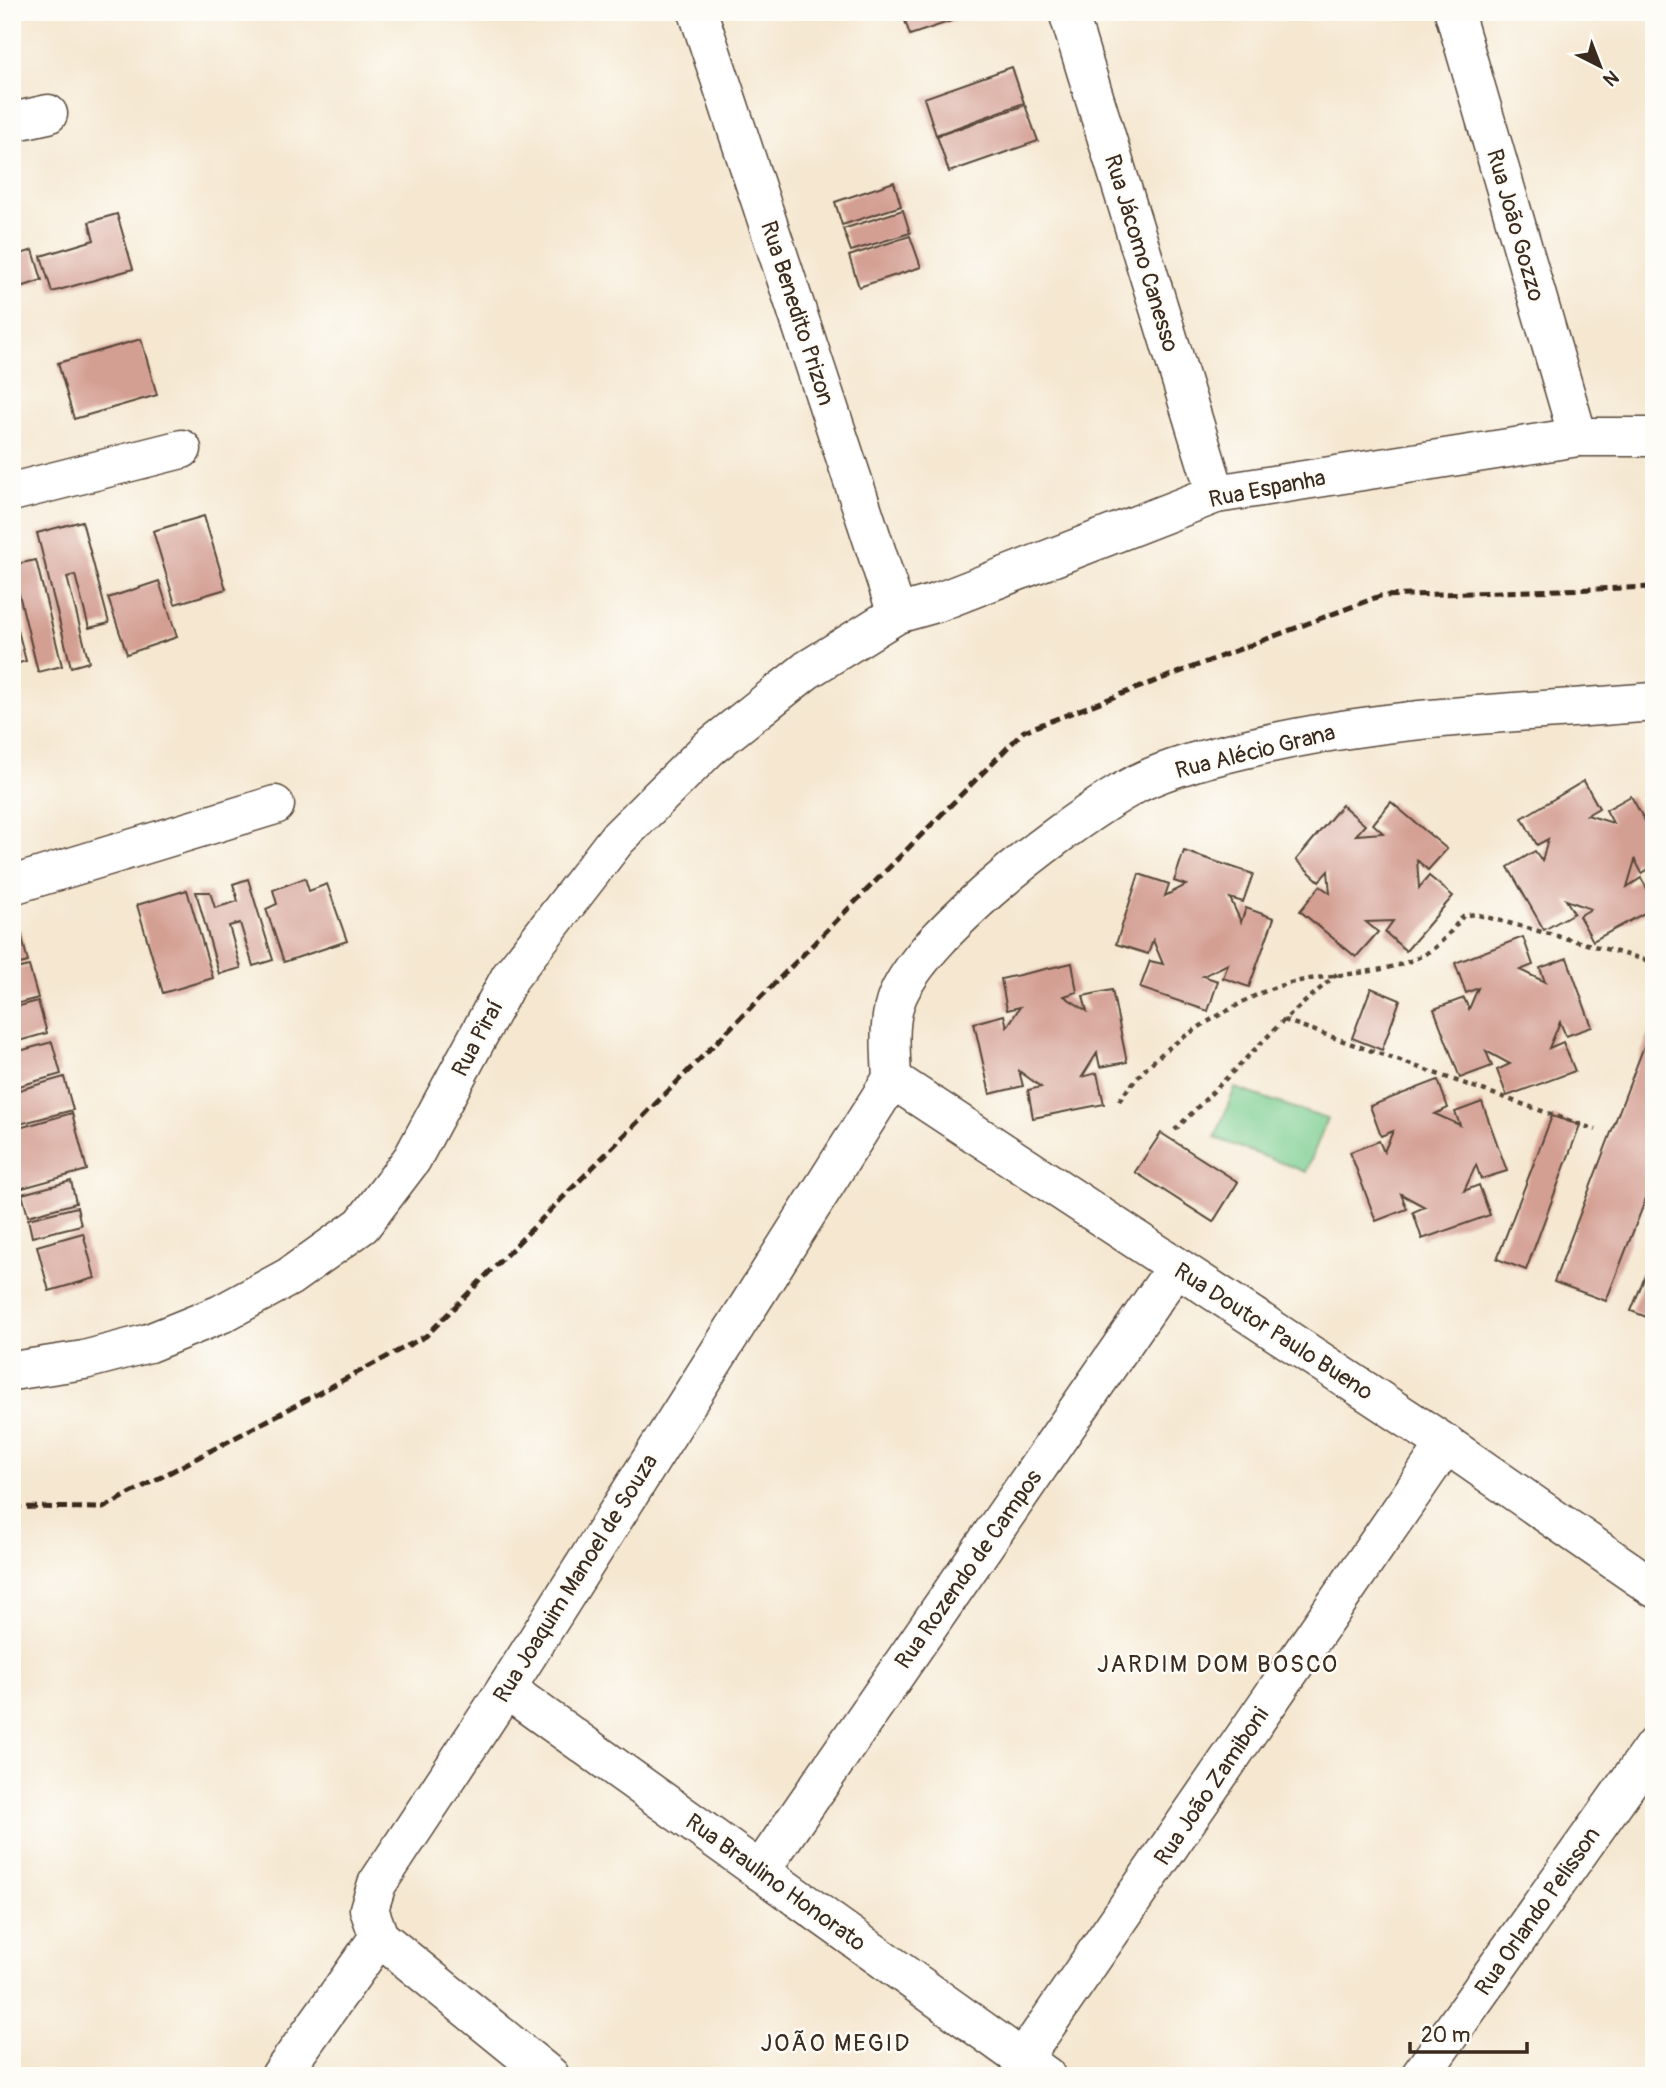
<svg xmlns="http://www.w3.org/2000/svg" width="1666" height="2088" viewBox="0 0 1666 2088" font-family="Pangolin,sans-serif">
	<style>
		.green { fill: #7acd8f; stroke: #5a7c56; stroke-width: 2 }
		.building { fill: #d49f93 }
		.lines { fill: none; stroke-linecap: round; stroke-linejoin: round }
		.street-casing { stroke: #574639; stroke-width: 41 }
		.path { stroke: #574639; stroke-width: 4.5; stroke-dasharray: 5 5; stroke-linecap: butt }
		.street { stroke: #fff; stroke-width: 38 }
		.rail { stroke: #3b2a1e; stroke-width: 5; stroke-dasharray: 10 5; stroke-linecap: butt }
		.labels { text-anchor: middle; stroke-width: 5; stroke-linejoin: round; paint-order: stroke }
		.street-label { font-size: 23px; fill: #3b2a1e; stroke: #fdfcf7 }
		.neighbourhood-label { font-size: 24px; letter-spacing: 2px; fill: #3b2a1e; stroke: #fdfcf7 }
	</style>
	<rect width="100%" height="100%" fill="#fdfcf7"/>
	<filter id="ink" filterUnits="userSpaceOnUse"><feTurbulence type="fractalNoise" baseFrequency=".0143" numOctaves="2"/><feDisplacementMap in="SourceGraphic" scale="14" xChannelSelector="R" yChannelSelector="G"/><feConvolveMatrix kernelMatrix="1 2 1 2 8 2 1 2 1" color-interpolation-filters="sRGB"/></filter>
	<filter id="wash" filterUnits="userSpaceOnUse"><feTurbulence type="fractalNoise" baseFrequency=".00686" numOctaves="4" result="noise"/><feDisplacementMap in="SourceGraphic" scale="28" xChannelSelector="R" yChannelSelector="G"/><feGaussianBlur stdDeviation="1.57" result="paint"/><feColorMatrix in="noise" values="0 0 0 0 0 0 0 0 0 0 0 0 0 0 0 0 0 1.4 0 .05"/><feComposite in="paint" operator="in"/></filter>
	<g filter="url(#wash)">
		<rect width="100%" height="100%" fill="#f5e7d0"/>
		<path class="green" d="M1235 1088 1327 1119 1306 1172 1215 1138Z"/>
		<g id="blocks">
			<g class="building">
				<path d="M902 12H975V13L910 35Z"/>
				<path d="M1012 67 1024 103 936 135 924 98Z"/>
				<path d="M1025 105 1038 141 949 172 937 136Z"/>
				<path d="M894 182 901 206 842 225 835 202Z"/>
				<path d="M903 210 910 233 851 251 843 229Z"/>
				<path d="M117 214 133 269 52 292 41 256 94 240 89 222Z"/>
				<path d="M910 236 921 267 859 287 849 256Z"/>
				<path d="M33 250 42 280 12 290V257Z"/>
				<path d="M141 339 157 395 74 419 58 363Z"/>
				<path d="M204 516 226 589 175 604 153 531Z"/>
				<path d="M82 521 109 623 89 628 75 575 67 577 89 662 71 667 37 533Z"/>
				<path d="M36 560 62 666 38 672 12 565Z"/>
				<path d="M159 581 177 637 127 654 108 598Z"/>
				<path d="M12 608 26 661 12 665Z"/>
				<path d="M1584 781 1599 808 1587 815 1613 823 1606 810 1631 796 1654 837V866L1642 873 1635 860 1627 887 1641 878 1654 901V908L1593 941 1579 916 1591 909 1566 900 1574 913 1544 930 1508 867 1535 851 1542 861 1548 839 1537 845 1522 818Z"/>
				<path d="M1391 802 1447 849 1428 870 1417 860 1419 888 1429 876 1453 896 1406 951 1385 932 1393 921 1366 922 1378 932 1356 957 1300 911 1320 886 1330 893 1328 871 1319 881 1296 860 1342 805 1365 825 1356 835 1383 833 1373 824Z"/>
				<path d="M1184 851 1253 874 1243 902 1230 898 1241 922 1246 908 1274 918 1249 987 1223 978 1228 964 1203 976 1218 981 1208 1011 1140 988 1150 961 1163 964 1153 940 1148 954 1116 944 1139 874 1169 884 1165 896 1186 885 1174 881Z"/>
				<path d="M305 878 309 891 327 884 347 941 284 962 266 909 277 904 273 890Z"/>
				<path d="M248 879 273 960 253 966 240 923 229 926 241 968 219 974 196 892H210L215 908 238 901 233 884Z"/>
				<path d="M187 890 213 978 163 993 137 905Z"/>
				<path d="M20 929 28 962 12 966V931Z"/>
				<path d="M1523 937 1533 965 1520 970 1545 982 1540 968 1567 958 1592 1027 1566 1036 1560 1022 1549 1048 1563 1042 1575 1071 1507 1096 1497 1070 1510 1064 1486 1051 1492 1066 1460 1078 1434 1009 1464 998 1469 1009 1478 988 1466 993 1455 963Z"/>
				<path d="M1072 963 1077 992 1064 996 1087 1011 1083 996 1112 990 1127 1062 1100 1067 1097 1053 1082 1077 1097 1073 1104 1104 1033 1118 1028 1090 1041 1087 1019 1071 1023 1086 990 1094 974 1023 1004 1015 1007 1027 1020 1007 1007 1010 1001 979Z"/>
				<path d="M29 966 38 998 12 1005V970Z"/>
				<path d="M1371 988 1400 1000 1382 1050 1352 1038Z"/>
				<path d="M38 1001 47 1033 12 1043V1008Z"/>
				<path d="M1654 1020V1178L1606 1301 1554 1282Z"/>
				<path d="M52 1042 61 1074 12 1088V1053Z"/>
				<path d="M64 1077 73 1110 12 1126V1092Z"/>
				<path d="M1438 1080 1448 1108 1435 1114 1460 1125 1455 1112 1482 1102 1507 1171 1481 1179 1476 1165 1464 1191 1479 1185 1490 1215 1422 1239 1413 1212 1425 1207 1401 1194 1407 1209 1376 1221 1350 1152 1379 1141 1384 1152 1393 1131 1381 1136 1370 1106Z"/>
				<path d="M72 1113 87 1170 12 1191V1130Z"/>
				<path d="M1552 1116 1580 1125 1526 1270 1497 1259Z"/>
				<path d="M1161 1133 1238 1182 1213 1222 1135 1172Z"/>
				<path d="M71 1181 76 1203 28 1216 22 1194Z"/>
				<path d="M77 1207 81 1225 32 1237 28 1219Z"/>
				<path d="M83 1233 95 1278 49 1291 37 1246Z"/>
				<path d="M1654 1254V1320L1631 1311Z"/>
			</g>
		</g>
	</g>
	<g filter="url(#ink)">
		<use href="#blocks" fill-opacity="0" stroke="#574639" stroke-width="2"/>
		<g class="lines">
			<defs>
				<g id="street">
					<path d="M698 12 897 614"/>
					<path d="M1068 12 1216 494"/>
					<path d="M1454 12 1578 437"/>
					<path d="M12 122 48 114"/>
					<path d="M12 492 182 449"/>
					<path d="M12 885 275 805"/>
					<path d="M892 1079C891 1052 887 1020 898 995 915 958 958 918 988 891 1029 855 1090 809 1138 783 1173 766 1212 757 1249 748 1381 716 1519 713 1654 702"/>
					<path d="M892 1079 1446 1444 1654 1588"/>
					<path d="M12 1371 84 1360 149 1343 221 1314 289 1277 362 1225 412 1159 510 977 616 840 709 748 807 670 897 614 936 603 1216 494 1578 437H1654"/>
					<path d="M506 1689 1046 2076"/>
					<path d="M760 1871 1176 1267"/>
					<path d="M379 1937 550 2076"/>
					<path d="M1023 2059 1446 1444"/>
					<path d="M280 2076 379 1937 369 1909 377 1884 506 1689 892 1079"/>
					<path d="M1420 2076 1654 1746"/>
				</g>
			</defs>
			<use href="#street" class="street-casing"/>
			<g class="path">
				<path d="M1284 1020 1596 1130"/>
				<path d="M1119 1101C1149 1059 1181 1036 1225 1012 1241 1003 1257 994 1273 988 1324 970 1383 980 1430 951 1443 942 1454 928 1463 916L1475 914 1654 962"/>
				<path d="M1175 1130 1284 1020 1337 974"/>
			</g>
			<use href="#street" class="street"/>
			<path class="rail" d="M12 1507 103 1508 426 1336 1024 731 1380 596 1654 587"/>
		</g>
	</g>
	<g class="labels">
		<g class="street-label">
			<text transform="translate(1516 225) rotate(74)" y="8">Rua João Gozzo</text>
			<text transform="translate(1142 253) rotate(73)" y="8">Rua Jácomo Canesso</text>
			<text transform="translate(798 313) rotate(72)" y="8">Rua Benedito Prizon</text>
			<text transform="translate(1267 488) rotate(-11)" y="8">Rua Espanha</text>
			<text transform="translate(1255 751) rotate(-14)" y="8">Rua Alécio Grana</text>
			<text transform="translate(477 1038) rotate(-62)" y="8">Rua Piraí</text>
			<text transform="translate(1274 1331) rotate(33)" y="8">Rua Doutor Paulo Bueno</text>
			<text transform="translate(968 1569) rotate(-55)" y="8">Rua Rozendo de Campos</text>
			<text transform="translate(575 1578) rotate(-58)" y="8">Rua Joaquim Manoel de Souza</text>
			<text transform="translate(1211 1786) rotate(-56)" y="8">Rua João Zamiboni</text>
			<text transform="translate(776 1882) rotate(36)" y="8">Rua Braulino Honorato</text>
			<text transform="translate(1537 1911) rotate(-55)" y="8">Rua Orlando Pelisson</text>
		</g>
		<g class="neighbourhood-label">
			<text x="1218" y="1672">JARDIM DOM BOSCO</text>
			<text x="836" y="2051">JOÃO MEGID</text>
		</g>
	</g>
	<rect width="1666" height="2088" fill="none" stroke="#fdfcf7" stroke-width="42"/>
	<g transform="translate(1600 66) rotate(138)" stroke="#fdfcf7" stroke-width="5" paint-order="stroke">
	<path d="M0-5L12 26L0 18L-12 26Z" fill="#3b2a1e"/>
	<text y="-10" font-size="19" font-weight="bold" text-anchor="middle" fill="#3b2a1e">N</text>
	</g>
	<path d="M1410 2042v10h117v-10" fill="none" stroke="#3b2a1e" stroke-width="3.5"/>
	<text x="1421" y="2042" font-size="21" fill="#3b2a1e" stroke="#fdfcf7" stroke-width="5" paint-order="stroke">20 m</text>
</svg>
